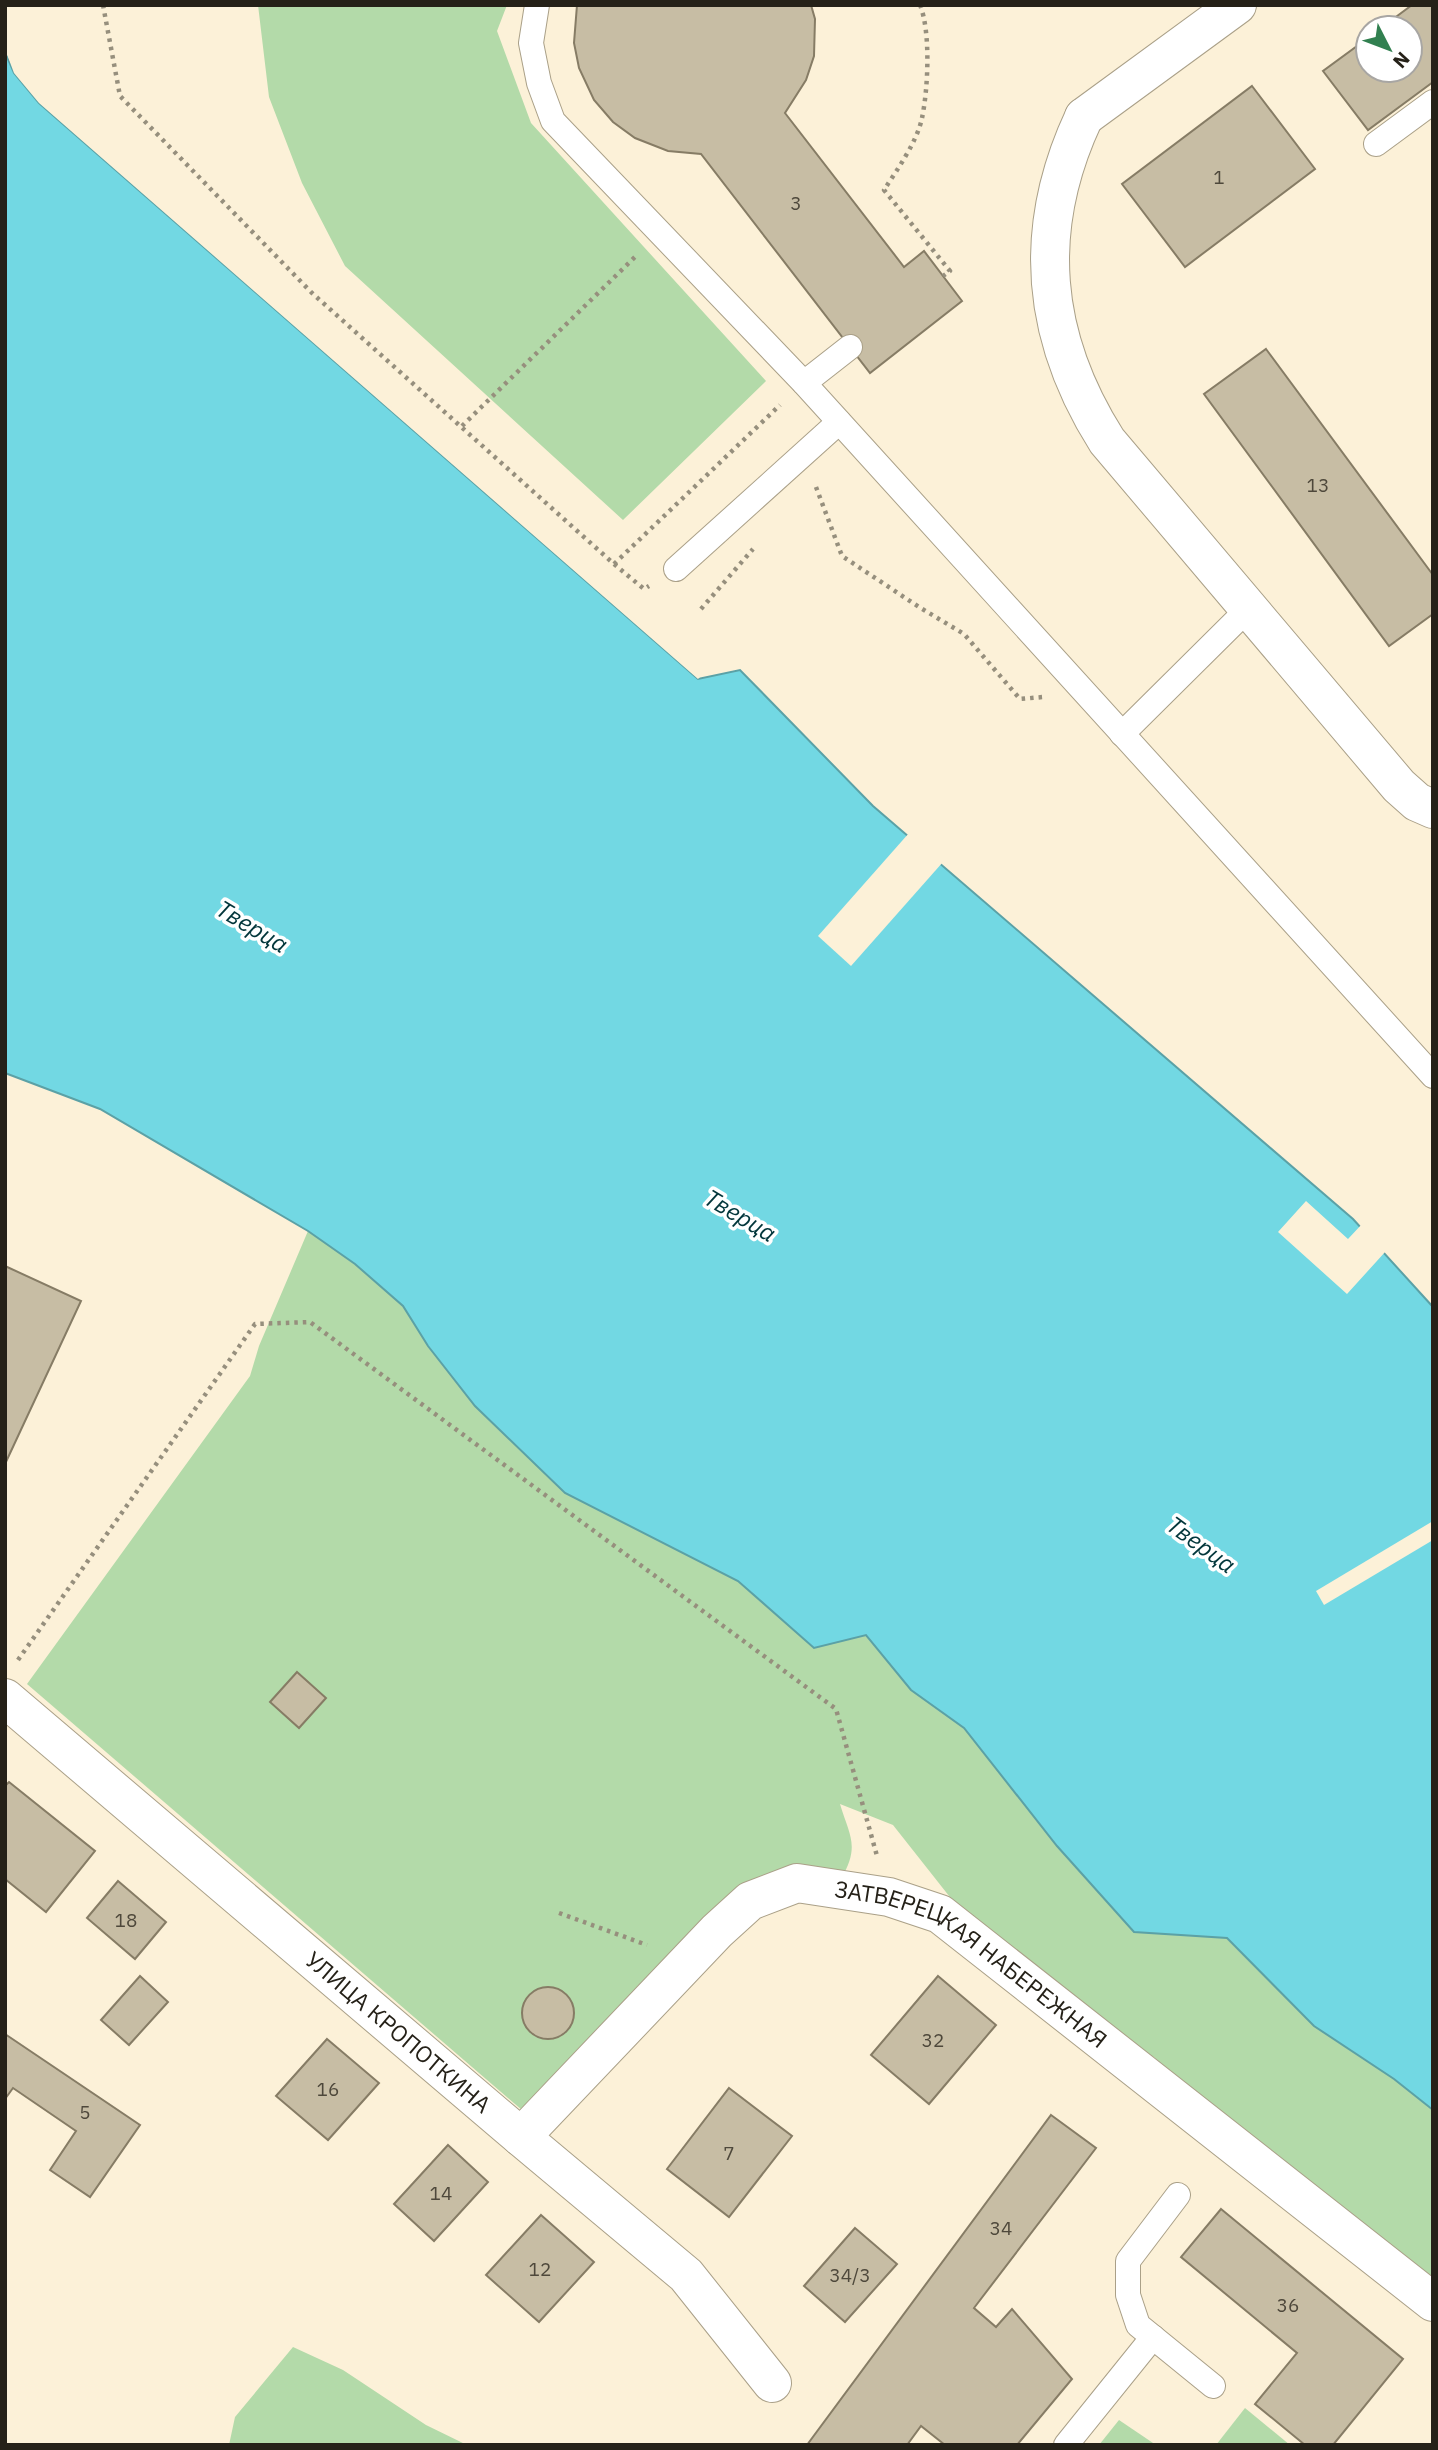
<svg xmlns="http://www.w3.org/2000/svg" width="1438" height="2450" viewBox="0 0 1438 2450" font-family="'IBM Plex Sans',sans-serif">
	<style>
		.green { fill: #b3daa9 }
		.water { fill: #72d8e3; stroke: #5ba1a6; stroke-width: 2 }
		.pier { fill: #fcf1d8 }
		.building { fill: #c7bda4; stroke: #867c65; stroke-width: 2 }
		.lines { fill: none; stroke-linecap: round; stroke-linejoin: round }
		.service-casing { stroke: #aaa088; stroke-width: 26 }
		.minor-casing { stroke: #aaa088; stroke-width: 40 }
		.tertiary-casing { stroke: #aaa088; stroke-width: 40 }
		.path { stroke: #968f7d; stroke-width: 4.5; stroke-dasharray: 3.5 5; stroke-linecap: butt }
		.service { stroke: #fff; stroke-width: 24 }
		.minor { stroke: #fff; stroke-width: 38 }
		.tertiary { stroke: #fff; stroke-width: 38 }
		.labels { text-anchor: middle; stroke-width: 7; stroke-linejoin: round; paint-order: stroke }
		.number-label { font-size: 19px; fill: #4e483b }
		.street-label { font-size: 23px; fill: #252118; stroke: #fff }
		.water-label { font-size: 24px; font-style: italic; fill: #02363b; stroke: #fff }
	</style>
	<rect width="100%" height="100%" fill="#fcf1d8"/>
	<g class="green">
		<path d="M258 5H507L497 31 531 123 766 381 623 520 345 266 302 183 269 97Z"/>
		<path d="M308 1231 355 1264 403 1306 428 1346 475 1406 565 1493 738 1581 814 1647 866 1635 911 1690 964 1728 1057 1846 1134 1932 1226 1938 1314 2026 1394 2079 1433 2110V2301L1244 2142 1154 2057 1099 2040 953 1901 893 1825 840 1804C850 1837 860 1846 841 1879L794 1868 529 2116 27 1684 250 1376 259 1346Z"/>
		<path d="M293 2347 343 2370 426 2425 467 2445H229L235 2417Z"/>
		<path d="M1245 2408 1290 2445H1216Z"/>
		<path d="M1119 2420 1156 2445H1099Z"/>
	</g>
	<path class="water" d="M5 52 14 73 39 103 698 679 740 670 873 806 1353 1219 1433 1307V2110L1394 2079 1314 2026 1227 1938 1134 1932 1057 1846 964 1728 911 1690 866 1635 814 1648 738 1581 565 1493 475 1406 428 1346 403 1306 355 1264 308 1231 100 1109 5 1073Z"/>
	<g class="pier">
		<path d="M5 49 8 51 17 71 41 101 638 622 699 675H702L698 679 39 103 14 73Z"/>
		<path d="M909 833 943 862 851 966 818 936Z"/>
		<path d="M1306 1201 1348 1239 1362 1224 1386 1251 1347 1294 1278 1232Z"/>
		<path d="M1433 1521V1540L1324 1605 1316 1591Z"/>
	</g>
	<g class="building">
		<path d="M577 5H811L815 19 814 56 806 80 785 113 904 267 924 251 962 301 870 373 701 154 668 151 635 138 613 122 594 100 579 68 574 43Z"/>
		<path d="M1412 5H1433V82L1368 130 1323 71 1368 38V70H1410V28H1381Z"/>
		<path d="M1252 86 1315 169 1185 267 1122 184Z"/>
		<path d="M1266 349 1433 575V614L1389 646 1204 394Z"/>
		<path d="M5 1266 81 1301 5 1464Z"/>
		<path d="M297 1672 326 1698 299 1728 270 1702Z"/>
		<path d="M9 1782 95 1851 46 1912 5 1879V1786Z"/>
		<path d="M118 1881 166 1922 135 1959 87 1918Z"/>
		<path d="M140 1976 168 2002 129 2045 101 2020Z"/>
		<path d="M938 1976 996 2025 929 2104 871 2055Z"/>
		<circle cx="548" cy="2013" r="26"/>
		<path d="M5 2034 140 2125 90 2197 50 2170 76 2131 13 2088 5 2099Z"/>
		<path d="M327 2039 379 2083 328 2140 276 2096Z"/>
		<path d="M729 2088 792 2136 729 2217 667 2169Z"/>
		<path d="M1051 2115 1096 2148 974 2308 996 2327 1012 2309 1072 2379 1017 2445H945L921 2426 907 2445H807Z"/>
		<path d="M448 2145 488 2182 434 2241 394 2204Z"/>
		<path d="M1221 2209 1403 2359 1333 2445H1305L1255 2404 1297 2353 1181 2257Z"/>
		<path d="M541 2215 594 2262 539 2322 486 2275Z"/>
		<path d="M855 2228 897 2264 845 2322 804 2286Z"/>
	</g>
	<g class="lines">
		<defs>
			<g id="service">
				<path d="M537 5 531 43 539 83 553 121 804 383 850 347"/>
				<path d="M1376 144 1433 102"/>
				<path d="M804 383 1433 1076"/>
				<path d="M676 569 839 422"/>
				<path d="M1122 734 1249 608"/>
				<path d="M1178 2195 1128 2261V2295L1138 2325 1213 2386"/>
				<path d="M1066 2445 1153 2337"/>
			</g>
			<g id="minor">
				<path d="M1084 117C1031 230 1041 337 1107 441L1399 786 1417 802 1433 809"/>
				<path id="s1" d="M5 1698 521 2137 686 2275 772 2383"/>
				<path id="s2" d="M521 2137 717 1931 750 1901 797 1883 889 1897 940 1914 1433 2302"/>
			</g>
			<path id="tertiary" d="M1084 117 1237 5"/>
		</defs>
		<use href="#service" class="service-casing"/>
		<use href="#minor" class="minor-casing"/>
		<use href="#tertiary" class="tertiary-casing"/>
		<g class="path">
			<path d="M103 5 120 96 312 293 614 564 644 589 649 586"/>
			<path d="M920 5C931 32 928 90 922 118 917 142 897 170 884 190L950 271 943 276"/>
			<path d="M462 426 636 256"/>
			<path d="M816 487 842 556 919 607 964 634 1020 699 1043 697"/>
			<path d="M614 564 780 405"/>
			<path d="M701 609 753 549"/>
			<path d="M18 1660 255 1324 310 1322 836 1709 877 1856"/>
			<path d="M559 1913 647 1945"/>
		</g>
		<use href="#service" class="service"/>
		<use href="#minor" class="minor"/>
		<use href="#tertiary" class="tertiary"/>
	</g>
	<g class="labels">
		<g class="number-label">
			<text x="1219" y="184">1</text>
			<text x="796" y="210">3</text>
			<text x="1318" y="492">13</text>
			<text x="126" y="1927">18</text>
			<text x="933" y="2047">32</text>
			<text x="328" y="2096">16</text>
			<text x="85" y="2119">5</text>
			<text x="729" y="2160">7</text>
			<text x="441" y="2200">14</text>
			<text x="1001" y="2235">34</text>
			<text x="540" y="2276">12</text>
			<text x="850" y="2282">34/3</text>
			<text x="1288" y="2312">36</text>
		</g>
		<g class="street-label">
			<text dy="8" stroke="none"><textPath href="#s2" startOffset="576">ЗАТВЕРЕЦКАЯ НАБЕРЕЖНАЯ</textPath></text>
			<text dy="8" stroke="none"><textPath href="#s1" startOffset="516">УЛИЦА КРОПОТКИНА</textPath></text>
		</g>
		<g class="water-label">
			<text transform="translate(252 927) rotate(31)" y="8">Тверца</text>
			<text transform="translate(740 1216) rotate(31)" y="8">Тверца</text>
			<text transform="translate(1201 1545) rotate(36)" y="8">Тверца</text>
		</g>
	</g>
	<rect width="1438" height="2450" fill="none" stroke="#252118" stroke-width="14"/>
	<g transform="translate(1389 49) rotate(132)"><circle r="33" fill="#ffffff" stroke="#a8a6a3" stroke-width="2"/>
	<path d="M0-5L12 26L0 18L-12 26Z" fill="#318050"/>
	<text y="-10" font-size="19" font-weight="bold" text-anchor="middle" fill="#252118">N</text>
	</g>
</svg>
